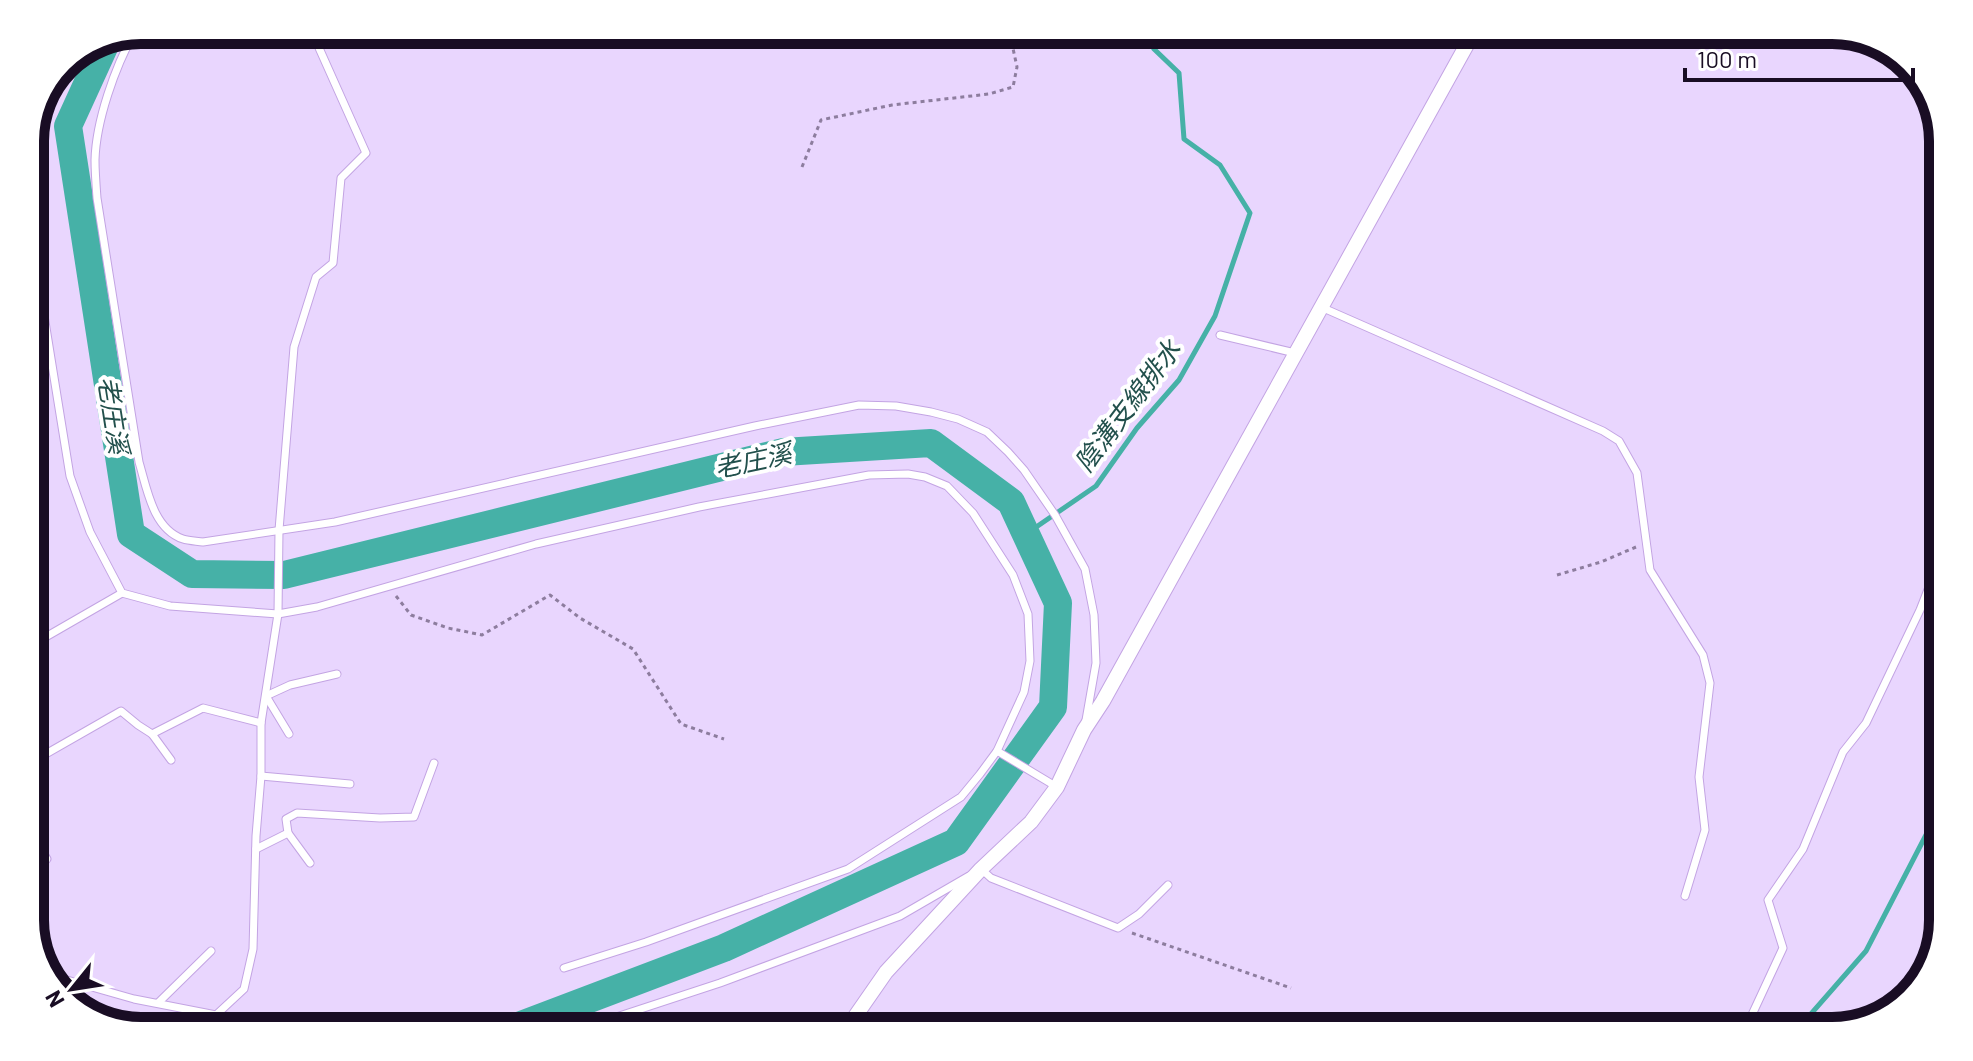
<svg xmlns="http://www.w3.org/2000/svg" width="1973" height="1061" viewBox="0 0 1973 1061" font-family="Barlow,'Noto Sans TC',sans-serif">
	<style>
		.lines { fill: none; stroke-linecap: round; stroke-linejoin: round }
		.stream { stroke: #46b1a7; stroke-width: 5 }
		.river { stroke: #46b1a7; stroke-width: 28 }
		.lane-casing { stroke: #c3a4e3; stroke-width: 9 }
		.street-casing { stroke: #c3a4e3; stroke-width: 16 }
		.path { stroke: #8d7d9e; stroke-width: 3; stroke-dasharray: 4 4; stroke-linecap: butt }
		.lane { stroke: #fff; stroke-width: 7 }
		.street { stroke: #fff; stroke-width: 14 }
		.labels { text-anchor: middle; stroke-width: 8; stroke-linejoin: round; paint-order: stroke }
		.water-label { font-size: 26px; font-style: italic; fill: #22504c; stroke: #fff }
		.rim { fill: none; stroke: #190d24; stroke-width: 10 }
	</style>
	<rect width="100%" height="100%" fill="#e9d6fe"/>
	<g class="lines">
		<g class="stream">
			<path d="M1026 534 1096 486 1137 428 1179 380 1215 316 1250 213 1220 165 1184 139 1179 73 1154 49 1144 30"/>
			<path d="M1796 1031 1866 951 1943 802"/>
		</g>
		<path class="river" d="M105 45 68 126 131 534 192 574 284 575 783 452 931 443 1011 502 1058 603 1053 707 956 842 724 948 505 1031"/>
		<defs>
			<g id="lane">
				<path d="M134 33C115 67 96 121 95 160 95 172 96 185 97 198L139 462C147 489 153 529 183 539 189 541 197 541 203 542L335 522 755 426 859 405 896 406 931 412 958 419 987 432 1008 452 1024 470 1055 515 1085 569 1094 615 1096 663 1086 720"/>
				<path d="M30 229 70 476 90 532 122 593 170 606 278 614 317 607 536 544 699 507 869 475 908 474 925 477 947 486 973 513 1013 575 1028 614 1030 661 1024 692 997 751 980 774 961 797 848 869 646 942 564 968"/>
				<path d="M1321 307 1603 431 1619 441 1637 473 1650 570 1703 655 1710 683 1699 777 1705 830 1685 896"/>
				<path d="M1220 335 1295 353"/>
				<path d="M1943 386 1935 409 1943 447"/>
				<path d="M30 646 122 593"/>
				<path d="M152 734 171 760"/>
				<path d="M289 734 266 696 290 685 337 674"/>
				<path d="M997 751 1057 787"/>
				<path d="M30 763 121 711 138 725 152 734 203 708 261 723"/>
				<path d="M261 776 350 784"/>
				<path d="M30 832 47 859 30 877"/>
				<path d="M288 833 310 863"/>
				<path d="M256 849 288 833 286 819 297 813 380 818 414 817 434 763"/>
				<path d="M979 870 981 869 991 878 1118 928 1139 914 1168 885"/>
				<path d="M46 974 134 999 216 1015 282 1023V1031"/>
				<path d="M158 1003 211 951"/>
				<path d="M206 1031 216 1015 244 989 253 949 256 836 261 776V723L278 614 279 530 294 347 316 277 333 263 341 178 366 153 311 30"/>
				<path d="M583 1031 604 1021 720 983 900 916 969 876"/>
				<path d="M1753 1031 1750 1019 1783 948 1768 900 1803 849 1843 752 1866 723 1920 610 1942 554 1943 547"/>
			</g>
			<path id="street" d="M845 1031 886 972 981 869 1031 822 1057 787 1084 730 1103 701 1475 30"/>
		</defs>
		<use href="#lane" class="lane-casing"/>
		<use href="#street" class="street-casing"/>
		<g class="path">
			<path d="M802 167 821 120 892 105 989 94 1013 87 1017 67 1009 30"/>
			<path d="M1557 575 1601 562 1636 547"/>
			<path d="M396 596 411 615 448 628 482 635 550 595 580 618 633 649 681 724 724 739"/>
			<path d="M1132 933 1291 988"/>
		</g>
		<use href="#lane" class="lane"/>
		<use href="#street" class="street"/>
	</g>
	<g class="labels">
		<g class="water-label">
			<text transform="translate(1128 406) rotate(-53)" y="9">陰溝支線排水</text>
			<text transform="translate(113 415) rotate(81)" y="9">老庄溪</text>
			<text transform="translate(753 461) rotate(-12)" y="9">老庄溪</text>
		</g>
	</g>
	<path d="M0 0H1973V1061H0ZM141 44H1832A97 97 0 0 1 1929 141V920A97 97 0 0 1 1832 1017H141A97 97 0 0 1 44 920V141A97 97 0 0 1 141 44Z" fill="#fff" fill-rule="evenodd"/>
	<path class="rim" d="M141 44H1832A97 97 0 0 1 1929 141V920A97 97 0 0 1 1832 1017H141A97 97 0 0 1 44 920V141A97 97 0 0 1 141 44Z"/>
	<g transform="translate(72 989) rotate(240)" stroke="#ffffff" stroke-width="6" paint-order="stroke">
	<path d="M0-6L14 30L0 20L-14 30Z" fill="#190d24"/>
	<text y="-12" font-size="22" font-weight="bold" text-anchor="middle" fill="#190d24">N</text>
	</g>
	<path d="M1685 68v12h228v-12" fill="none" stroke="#190d24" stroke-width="4"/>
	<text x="1697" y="68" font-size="24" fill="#190d24" stroke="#ffffff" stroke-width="6" paint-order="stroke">100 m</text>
</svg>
